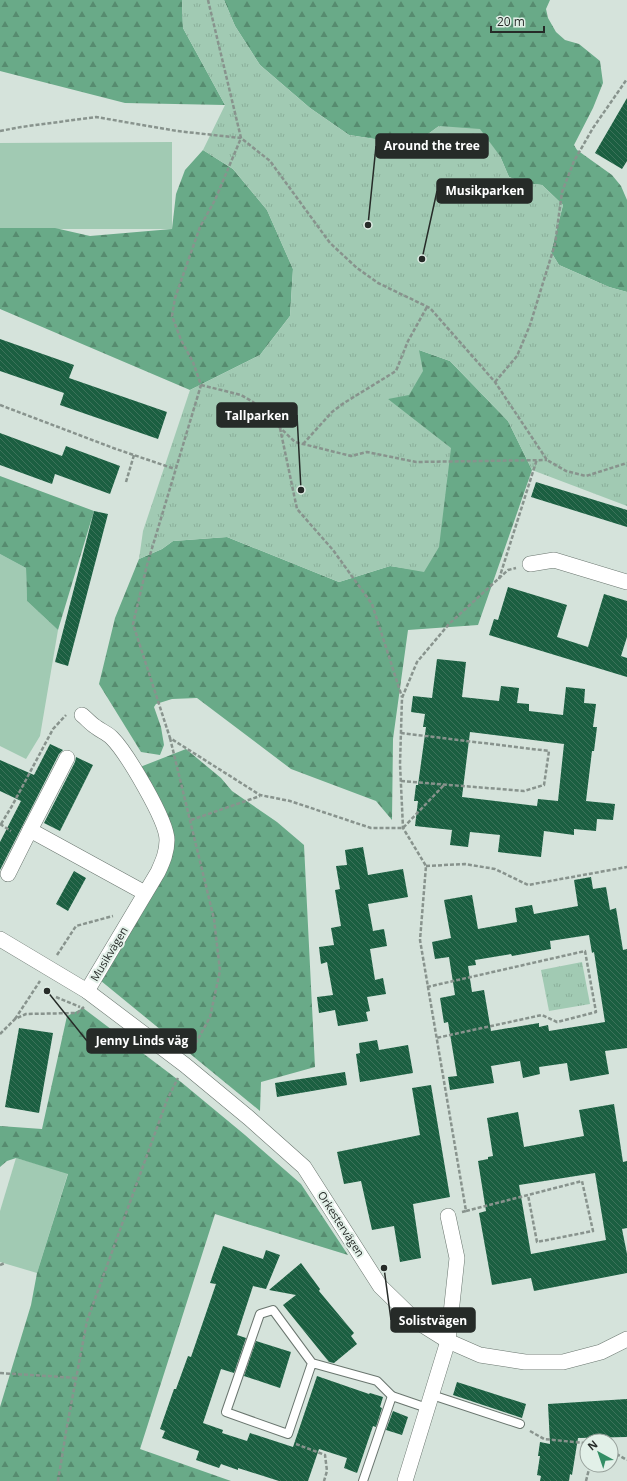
<svg xmlns="http://www.w3.org/2000/svg" width="627" height="1481" viewBox="0 0 627 1481" font-family="'Open Sans',sans-serif">
	<style>
		.green { fill: #a1cab3 }
		.forest { fill: url(#forest-firs) }
		.park { fill: url(#park-tufts) }
		.building { fill: url(#building-back-hatch); fill-rule: evenodd }
		.lines { fill: none; stroke-linecap: round; stroke-linejoin: round }
		.lane-casing { stroke: #6a766f; stroke-width: 10 }
		.street-casing { stroke: #6a766f; stroke-width: 16 }
		.path { stroke: #88938d; stroke-width: 2.5; stroke-dasharray: 4 2; stroke-linecap: butt }
		.lane { stroke: #fff; stroke-width: 8 }
		.street { stroke: #fff; stroke-width: 15 }
		.labels { text-anchor: middle; stroke-width: 4; stroke-linejoin: round; paint-order: stroke }
		.street-label { font-size: 11px; fill: #262b28; stroke: #e2f0e8 }
		.leader { fill: none; stroke: #262b28; stroke-width: 1.5 }
		.callout-dot { fill: #262b28; stroke: #e2f0e8; stroke-width: 1.5 }
		.callout { fill: #262b28; stroke: #262b28; stroke-width: 1.5 }
		.callout-label { font-size: 12px; text-anchor: middle; font-weight: bold; fill: #fff }
	</style>
	<defs>
		<pattern id="forest-firs" width="22" height="20" patternUnits="userSpaceOnUse"><rect width="22" height="20" fill="#69aa88"/><path d="M5 1l3.5 6h-7zM16 11l3.5 6h-7z" fill="#568b6f"/></pattern>
		<pattern id="park-tufts" width="24" height="20" patternUnits="userSpaceOnUse"><rect width="24" height="20" fill="#a1cab3"/><path d="M3 7l-1-3M5 7V3M7 7l1-3M15 17l-1-3M17 17v-4M19 17l1-3" fill="none" stroke="#8aae9a"/></pattern>
		<pattern id="building-back-hatch" width="6" height="6" patternUnits="userSpaceOnUse"><rect width="6" height="6" fill="#1b5f41"/><path d="M-1 5l2 2M0 0l6 6M5-1l2 2" fill="none" stroke="#3c725a"/></pattern>
	</defs>
	<rect width="100%" height="100%" fill="#d5e3db"/>
	<g class="green">
		<path d="M172 142V229H0V143Z"/>
		<path d="M0 554 26 568 27 601 58 630 40 736 26 759 0 746Z"/>
		<path d="M16 1158 68 1173 37 1273 0 1262V1211Z"/>
	</g>
	<g class="forest">
		<path d="M0 0H182L183 28 225 105 125 103 0 71Z"/>
		<path d="M224 0H550L546 9 548 18 556 32 565 40 579 44 600 61 603 83 593 108 574 145 577 150 612 175 621 186 627 200V292L609 287 559 265 551 252 563 205 542 185 525 183 509 177 500 156 439 126 413 145 349 135 310 108 260 65 235 26Z"/>
		<path d="M203 150 233 169 267 210 293 269 290 316 260 355 190 390 0 309V228H55L90 236 172 229 176 194 185 170Z"/>
		<path d="M419 350 450 361 508 421 532 470 478 625 408 630 393 739 392 820 376 801 291 769 197 698 172 699 156 704 154 707 161 727 164 745 160 755 141 752 99 684 115 618 139 559 162 549 173 541 227 537 339 582 390 566 424 571 388 399Z"/>
		<path d="M0 476 94 511 58 630 27 601 26 568 0 554Z"/>
		<path d="M186 749 221 778 232 791 277 822 304 845 315 1067 261 1082 260 1111 95 976 167 839 135 769Z"/>
		<path d="M83 1008 181 1082 245 1135 301 1184 348 1255 215 1214 140 1449 231 1481H0V1407L31 1305 37 1273 68 1174 16 1158 7 1161 0 1167V1126L42 1129 67 1016Z"/>
	</g>
	<g class="park">
		<path d="M182 0H224L235 26 260 65 310 108 349 135 413 145 439 126 480 129 500 156 509 177 525 183 542 185 563 205 551 252 559 265 609 287 627 292V506L532 470 508 421 450 361 419 350 423 371 409 395 388 399 451 448 439 547 424 572 390 566 339 582 227 537 173 541 162 549 139 559 143 531 190 390 260 355 290 316 293 269 267 210 233 169 203 150 225 105 183 28Z"/>
		<path d="M582 962 590 1004 549 1011 541 970Z"/>
	</g>
	<g class="building">
		<path d="M627 98V161L622 169 595 153Z"/>
		<path d="M0 339 74 365 69 378 167 412 158 439 60 405 64 393 0 371Z"/>
		<path d="M0 433 62 456 66 446 120 466 110 494 55 474 52 484 0 465Z"/>
		<path d="M536 482 627 510V527L531 497Z"/>
		<path d="M94 511 108 514 68 666 55 662Z"/>
		<path d="M508 587 567 605 557 637 588 647 604 594 627 601V637L621 656 627 658V677L489 635 494 619 498 620Z"/>
		<path d="M437 659 466 662 462 697 499 701 501 686 519 688 517 703 529 704V711L563 715 566 687 585 689 584 703 596 704 593 727H597L594 751H592L586 801 615 804 613 820 597 819 596 831 574 829V835L544 831 541 857 498 852 500 835 470 832 468 847 450 845 452 830 415 826 418 801H414L416 785H418L426 727H423L425 714 411 712 413 696 432 698ZM470 732 564 744 558 801 538 799 537 806 462 797Z"/>
		<path d="M50 744 63 750 59 754 0 870V842L21 801 0 791V760L34 775Z"/>
		<path d="M76 757 93 765 60 831 44 823 75 762Z"/>
		<path d="M363 847 368 875 403 869 408 897 368 904 373 931 384 929 387 946 370 949 375 980 383 978 386 994 367 997 370 1011 366 1012 368 1021 338 1026 335 1010 319 1013 317 997 333 995 327 962 321 964 319 947 334 945 331 928 341 926 335 890 340 889 336 866 347 865 345 850Z"/>
		<path d="M74 871 86 878 68 911 56 904Z"/>
		<path d="M591 877 593 889 606 887 610 910 616 908 623 950 627 949V1048L605 1051 609 1074 570 1081 567 1063 539 1067 540 1074 523 1078 520 1061 491 1066 494 1083 450 1090 448 1077 457 1076 448 1022 444 1023 440 998 455 995 449 957 435 959 432 942 451 938 444 900 472 895 478 929 517 922 515 908 532 905 534 914 578 906 574 880ZM589 935 592 953 594 952 605 1022 549 1031 548 1025 539 1027V1023L491 1031 484 990 472 992 468 966 476 965 475 960 511 954 512 956 551 949 550 941Z"/>
		<path d="M19 1028 53 1033 39 1113 5 1107Z"/>
		<path d="M377 1040 379 1050 408 1045 413 1073 360 1082 356 1054 360 1053 359 1043Z"/>
		<path d="M345 1072 347 1085 277 1097 275 1083Z"/>
		<path d="M431 1085 450 1197 413 1204 421 1258 400 1262 394 1226 372 1230 361 1181 344 1184 337 1152 420 1135 412 1088Z"/>
		<path d="M614 1104 623 1162 627 1161V1228L622 1229 627 1254V1273L534 1291 531 1278 492 1285 479 1213 486 1211 478 1161 488 1159V1157L493 1156 487 1118 518 1112 524 1147 584 1136 579 1110ZM595 1173 606 1240 531 1254 519 1185Z"/>
		<path d="M223 1246 263 1259 266 1250 280 1255 266 1289 253 1286 237 1335 246 1338 234 1373 221 1369 203 1423 223 1430 222 1433 247 1441 250 1433 293 1447 317 1376 369 1394 370 1393 383 1397 380 1407 382 1408 376 1427 373 1426 357 1473 344 1468 347 1458 319 1449 308 1481H279L238 1468V1470L221 1464 219 1468 196 1460 199 1451 162 1438 165 1431 160 1429 174 1389H176L188 1356 191 1357 216 1284 210 1283Z"/>
		<path d="M301 1263 320 1289 319 1291 354 1333 351 1336 357 1344 334 1363 329 1362 283 1305 296 1295 269 1290Z"/>
		<path d="M256 1341 291 1352 280 1388 244 1376Z"/>
		<path d="M457 1382 526 1404 522 1418 453 1395Z"/>
		<path d="M627 1399V1437L578 1438 572 1475 570 1474 569 1481H540L541 1476 537 1475 540 1456H538L540 1442 550 1444 548 1404Z"/>
		<path d="M393 1411 408 1417 402 1435 386 1430Z"/>
	</g>
	<g class="lines">
		<defs>
			<g id="lane">
				<path d="M312 1363 288 1434 226 1412 260 1314 273 1310 312 1363 377 1381 392 1396"/>
				<path d="M432 1395 520 1424"/>
				<path d="M363 1481 392 1396 427 1408"/>
			</g>
			<g id="street">
				<path d="M530 564 554 560 627 582"/>
				<path d="M82 715C87 719 91 724 96 727 101 731 107 733 112 738 126 752 167 820 167 840 167 852 163 861 158 872L87 991"/>
				<path d="M30 830 67 758"/>
				<path d="M8 874 30 830 145 893"/>
				<path d="M0 939 87 991 185 1065 249 1118 304 1167 380 1286 416 1321 448 1341 480 1355 525 1362H563L601 1352 627 1339"/>
				<path d="M405 1481 448 1341 457 1258 448 1216"/>
			</g>
		</defs>
		<use href="#lane" class="lane-casing"/>
		<use href="#street" class="street-casing"/>
		<g class="path">
			<path d="M208 0 241 138 215 200 200 227 175 298 172 316 181 340 193 362 201 385 147 565 133 624 170 738 260 795 290 801 371 828H403L444 785"/>
			<path d="M0 131 21 127 96 117 177 131 241 138 270 161 330 243 357 268 378 283 430 308 495 382 547 460 566 471 586 476 627 463"/>
			<path d="M495 382 517 356 530 325 555 244 562 192 574 161 593 128 627 79"/>
			<path d="M201 385 241 395 253 402 295 442 351 456 367 452 416 462 547 460"/>
			<path d="M0 405 116 449 175 469"/>
			<path d="M280 428 297 509 333 550 372 604 402 697"/>
			<path d="M303 444 332 412 344 403 396 371 408 341 427 307"/>
			<path d="M126 482 134 455"/>
			<path d="M499 579 537 459"/>
			<path d="M170 738 214 919 220 971 210 1017 192 1050"/>
			<path d="M401 781 524 791 544 785 549 751 401 733"/>
			<path d="M191 820 260 796"/>
			<path d="M0 824 11 831"/>
			<path d="M1 824 12 806 53 729 66 715"/>
			<path d="M426 866 465 864 495 869 528 885 627 867"/>
			<path d="M57 955 76 926 113 916"/>
			<path d="M427 987 585 951 596 1012 557 1022 542 1015 436 1038"/>
			<path d="M56 997 80 1007"/>
			<path d="M15 1019 40 981"/>
			<path d="M0 1034 15 1019 26 1014 77 1013 84 1007"/>
			<path d="M466 1211 582 1181 593 1231 537 1242 528 1195"/>
			<path d="M462 1212 466 1211 420 940 426 866 403 828 400 764 402 698 417 662 449 624 508 570 516 568"/>
			<path d="M0 1265 5 1263"/>
			<path d="M0 1373 77 1378"/>
			<path d="M530 1431 544 1439 584 1443 587 1446"/>
			<path d="M296 1444 325 1455 327 1471 324 1481"/>
			<path d="M611 1451 627 1460"/>
			<path d="M58 1481 67 1426 87 1321 167 1100 178 1078"/>
			<path d="M586 1481 590 1465"/>
		</g>
		<use href="#lane" class="lane"/>
		<use href="#street" class="street"/>
	</g>
	<g class="labels">
		<g class="street-label">
			<text transform="translate(109 954) rotate(-59)" y="4">Musikvägen</text>
			<text transform="translate(341 1224) rotate(57)" y="4">Orkestervägen</text>
		</g>
	</g>
	<path class="leader" d="M368 225L376 146M422 259L437 191M301 490L297 415M47 991L87 1041M384 1268L391 1320"/>
	<g class="callout-dot">
		<circle cx="368" cy="225" r="4"/>
		<circle cx="422" cy="259" r="4"/>
		<circle cx="301" cy="490" r="4"/>
		<circle cx="47" cy="991" r="4"/>
		<circle cx="384" cy="1268" r="4"/>
	</g>
	<g class="callout">
		<rect x="376" y="134" width="112" height="24" rx="4"/>
		<rect x="437" y="179" width="95" height="24" rx="4"/>
		<rect x="217" y="403" width="80" height="24" rx="4"/>
		<rect x="87" y="1029" width="109" height="24" rx="4"/>
		<rect x="391" y="1308" width="84" height="24" rx="4"/>
	</g>
	<g class="callout-label">
		<text x="432" y="150">Around the tree</text>
		<text x="485" y="195">Musikparken</text>
		<text x="257" y="420">Tallparken</text>
		<text x="142" y="1045">Jenny Linds väg</text>
		<text x="433" y="1325">Solistvägen</text>
	</g>
	<g transform="translate(599 1453) rotate(320)"><circle r="19" fill="#e2f0e8" stroke="#97a19b"/>
	<path d="M0-3L7 15L0 10L-7 15Z" fill="#338e65"/>
	<text y="-6" font-size="11" font-weight="bold" text-anchor="middle" fill="#262b28">N</text>
	</g>
	<path d="M491 26v6h53v-6" fill="none" stroke="#262b28" stroke-width="2"/>
	<text x="497" y="26" font-size="12" fill="#262b28" stroke="#e2f0e8" stroke-width="3" paint-order="stroke">20 m</text>
</svg>
